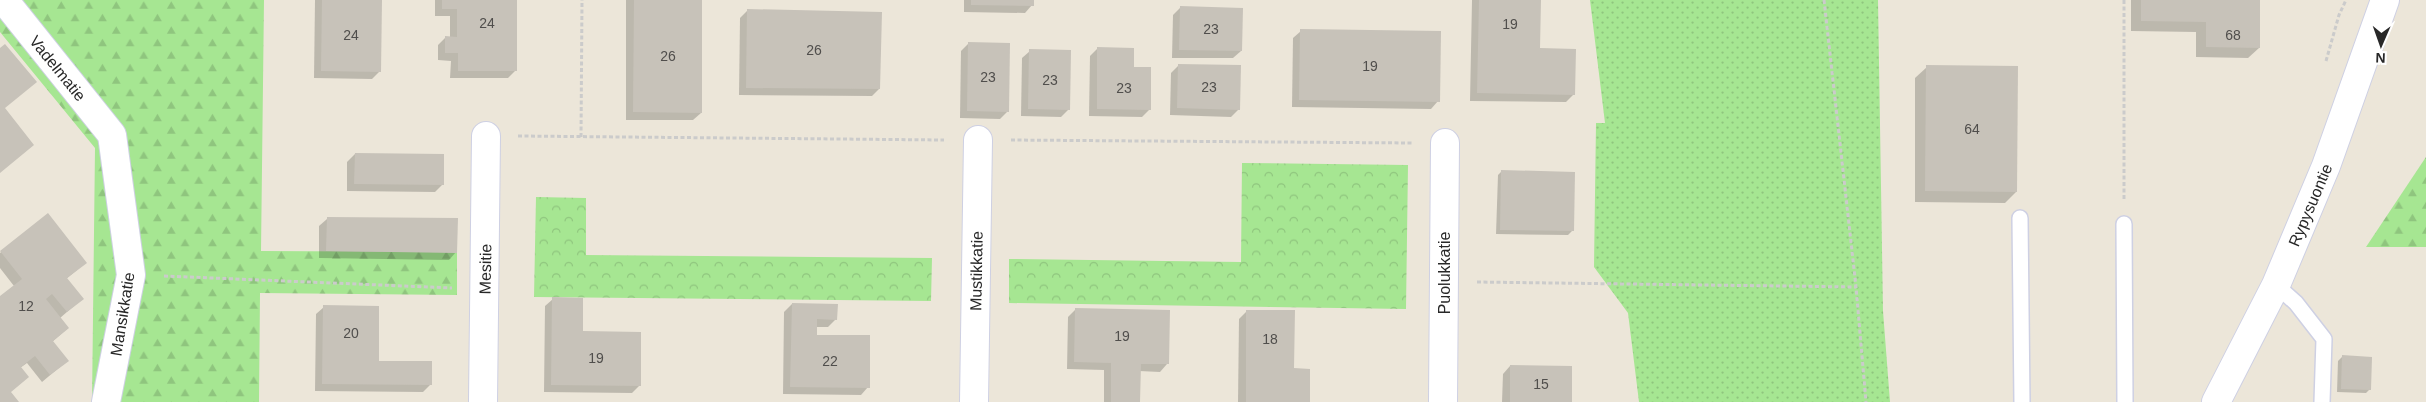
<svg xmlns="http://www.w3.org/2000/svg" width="2426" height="402" viewBox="0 0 2426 402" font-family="Arial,sans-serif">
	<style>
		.grass { fill: url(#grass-dots) }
		.forest { fill: url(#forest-firs) }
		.park { fill: url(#park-crowns) }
		.shadow { fill: #0003 }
		.building { fill: #c7c2b9 }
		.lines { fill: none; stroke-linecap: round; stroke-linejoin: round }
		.lane-casing { stroke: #ced0e3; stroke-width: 18 }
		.street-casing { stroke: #ced0e3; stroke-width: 30 }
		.secondary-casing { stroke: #ced0e3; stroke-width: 30 }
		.path { stroke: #cbcbcb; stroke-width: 3; stroke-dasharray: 4 2.5; stroke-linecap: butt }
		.lane { stroke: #fff; stroke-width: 15 }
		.street { stroke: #fff; stroke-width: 28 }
		.secondary { stroke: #fff; stroke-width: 28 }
		.labels { text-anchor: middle; stroke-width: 4.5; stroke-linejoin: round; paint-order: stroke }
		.number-label { font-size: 14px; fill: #504e4c }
		.street-label { font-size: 16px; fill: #282828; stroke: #fff }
	</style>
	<defs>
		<pattern id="grass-dots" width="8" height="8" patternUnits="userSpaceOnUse" patternTransform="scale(1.25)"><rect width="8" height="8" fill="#a6e692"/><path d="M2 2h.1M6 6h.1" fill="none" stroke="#8fc57e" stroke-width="1.8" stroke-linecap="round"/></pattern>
		<pattern id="forest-firs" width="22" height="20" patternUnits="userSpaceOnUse" patternTransform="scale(1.25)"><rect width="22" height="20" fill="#a6e692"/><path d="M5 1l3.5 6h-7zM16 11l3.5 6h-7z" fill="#8fc57e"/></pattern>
		<pattern id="park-crowns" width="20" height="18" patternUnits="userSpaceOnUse" patternTransform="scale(1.25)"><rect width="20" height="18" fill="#a6e692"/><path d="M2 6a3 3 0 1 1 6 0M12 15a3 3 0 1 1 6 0" fill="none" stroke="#8fc57e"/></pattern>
	</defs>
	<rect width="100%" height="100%" fill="#ece6d9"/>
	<path class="grass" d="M1590 0H1878L1883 311 1890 402H1639L1628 313 1594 267 1596 123H1605Z"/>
	<g class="forest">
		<path d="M0 0H264L261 251 457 252V295L260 293 259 402H92L95 148 0 32Z"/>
		<path d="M2426 157V247H2366Z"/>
	</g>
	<g class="park">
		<path d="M1242 163 1408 165 1406 309 1009 303V259L1241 262Z"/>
		<path d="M536 197 586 198V255L932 258 931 301 534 297Z"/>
	</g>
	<g class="shadow">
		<path d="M315 0H380V71L372 79 314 78Z"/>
		<path d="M435 0H516V70L508 78H450L451 61 438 60V45L445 38H450V16H435Z"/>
		<path d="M626 0H701V113L693 120H626Z"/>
		<path d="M964 0H1033L1032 5 1025 13 964 12Z"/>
		<path d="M1472 0H1540L1539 49 1574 94 1566 102 1470 101Z"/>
		<path d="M2131 0H2259V48L2248 58 2196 57V32L2131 31Z"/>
		<path d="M1181 7 1241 51 1233 58H1172L1173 15Z"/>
		<path d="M747 11 879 89 872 96 739 95 740 18Z"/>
		<path d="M1301 31 1438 101 1431 109 1292 107 1293 38Z"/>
		<path d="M968 44 1007 112 1000 119 960 118 961 51Z"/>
		<path d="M1098 48 1132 68 1150 109 1142 117 1089 116 1090 56Z"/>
		<path d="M1030 51 1069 109 1061 117 1021 116 1022 58Z"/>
		<path d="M1178 66 1239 109 1231 117 1170 115 1171 73Z"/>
		<path d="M1927 67 2016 192 2005 203 1915 202V78Z"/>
		<path d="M355 154 443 184 435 192 347 191V162Z"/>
		<path d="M1502 171 1572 231 1568 235 1496 234 1498 175Z"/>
		<path d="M48 215 77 270 66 279 82 299 60 318 68 328 52 342 67 361 42 382 27 363 20 368 27 377 10 392 18 402H0V297L14 286 0 268V253Z"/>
		<path d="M327 219 456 252 449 260 319 258V226Z"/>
		<path d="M553 299 582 332 640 385 632 393 544 392 545 306Z"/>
		<path d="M792 304 836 319 828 327H816V336L868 387 861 395 783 394 784 312Z"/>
		<path d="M324 307 378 362 431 384 423 392 315 391 316 314Z"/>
		<path d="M1076 309 1167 364 1160 372 1139 371V402H1104V370L1067 369 1068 317Z"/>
		<path d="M1247 311 1309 402H1238L1239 319Z"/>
		<path d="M2342 357 2370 389 2366 393 2337 392 2338 361Z"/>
		<path d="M1510 366 1570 402H1502L1503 374Z"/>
	</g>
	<g class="building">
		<path d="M322 0H382L381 72 321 71Z"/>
		<path d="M442 0H517V71H458V53H445V36L457 37V9H442Z"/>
		<path d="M634 0H702V113L633 112Z"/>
		<path d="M971 0H1034V6L971 5Z"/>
		<path d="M1479 0H1541L1540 48 1576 49 1575 95 1477 93Z"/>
		<path d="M2141 0H2260V48L2206 47V22L2141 21Z"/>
		<path d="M1180 6 1243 8 1242 51 1179 50Z"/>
		<path d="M747 9 882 12 880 89 746 88Z"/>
		<path d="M1300 29 1441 31 1440 102 1299 100Z"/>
		<path d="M968 42 1010 43 1009 112 967 111Z"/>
		<path d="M5 44 37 82 5 108 34 145 0 173V48Z"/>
		<path d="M1097 47 1134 48V67H1151V110L1097 109Z"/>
		<path d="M1029 49 1071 50 1070 110 1028 109Z"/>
		<path d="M1178 64 1241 65 1240 110 1177 108Z"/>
		<path d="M1926 65 2018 66 2017 192 1925 191Z"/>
		<path d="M355 153 444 154V185L354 184Z"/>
		<path d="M1501 170 1575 172 1574 231 1500 230Z"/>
		<path d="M48 213 87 263 67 278 84 299 67 312 52 294 46 299 69 328 53 341 69 361 50 375 35 356 21 367 29 377 11 392 19 402H0V296L22 279 0 251Z"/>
		<path d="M327 217 458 218 457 253 326 251Z"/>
		<path d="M552 297 583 298V331L641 332V386L551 385Z"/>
		<path d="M792 303 838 304 837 320 817 319V335H870V388L790 387Z"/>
		<path d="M323 305 379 306V361H432V385L322 384Z"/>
		<path d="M1075 308 1170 310 1169 364H1141L1140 402H1111V363L1074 362Z"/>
		<path d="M1246 310H1295L1294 368 1310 369V402H1246Z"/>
		<path d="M2342 355 2372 357 2371 390 2341 389Z"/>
		<path d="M1510 365 1572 366V402H1510Z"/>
	</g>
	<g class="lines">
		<defs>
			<g id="lane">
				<path d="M2020 218 2022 402"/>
				<path d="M2124 224 2125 402"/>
				<path d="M2276 285 2296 303 2324 339 2322 402"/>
			</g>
			<g id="street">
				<path d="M4 0 112 135 131 275 106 402"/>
				<path d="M483 402 486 136"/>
				<path d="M974 402 978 140"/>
				<path d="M1443 402 1445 143"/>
			</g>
			<path id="secondary" d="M2216 402 2276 285 2326 166 2385 0"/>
		</defs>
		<use href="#lane" class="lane-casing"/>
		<use href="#street" class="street-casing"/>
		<use href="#secondary" class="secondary-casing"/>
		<g class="path">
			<path d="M1824 0 1856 287 1866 402"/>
			<path d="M2326 61 2339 15 2346 0"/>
			<path d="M518 136 944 140"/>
			<path d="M581 137 582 0"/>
			<path d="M1011 140 1412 143"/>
			<path d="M2124 199V0"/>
			<path d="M164 276 452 288"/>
			<path d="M1477 282 1856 287"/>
		</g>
		<use href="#lane" class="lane"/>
		<use href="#street" class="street"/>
		<use href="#secondary" class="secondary"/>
	</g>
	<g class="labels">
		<g class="number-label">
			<text x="487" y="28">24</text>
			<text x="1510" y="29">19</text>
			<text x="1211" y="34">23</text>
			<text x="351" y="40">24</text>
			<text x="2233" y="40">68</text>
			<text x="814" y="55">26</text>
			<text x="668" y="61">26</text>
			<text x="1370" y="71">19</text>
			<text x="988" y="82">23</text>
			<text x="1050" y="85">23</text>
			<text x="1209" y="92">23</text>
			<text x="1124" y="93">23</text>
			<text x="1972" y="134">64</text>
			<text x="26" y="311">12</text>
			<text x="351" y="338">20</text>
			<text x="1122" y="341">19</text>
			<text x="1270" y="344">18</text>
			<text x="596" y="363">19</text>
			<text x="830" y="366">22</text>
			<text x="1541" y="389">15</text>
		</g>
		<g class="street-label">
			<text transform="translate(58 68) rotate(51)" y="6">Vadelmatie</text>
			<text transform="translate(2310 205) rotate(-67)" y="6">Rypysuontie</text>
			<text transform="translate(485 269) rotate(-89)" y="6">Mesitie</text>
			<text transform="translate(976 271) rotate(-89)" y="6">Mustikkatie</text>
			<text transform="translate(1444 273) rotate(-90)" y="6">Puolukkatie</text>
			<text transform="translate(122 314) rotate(-81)" y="6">Mansikkatie</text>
		</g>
	</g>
	<g transform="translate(2381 45) rotate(182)" stroke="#ffffff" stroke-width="4" paint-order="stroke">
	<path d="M0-4L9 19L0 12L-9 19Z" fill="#282828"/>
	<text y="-8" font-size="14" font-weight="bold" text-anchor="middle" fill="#282828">N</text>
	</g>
</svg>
